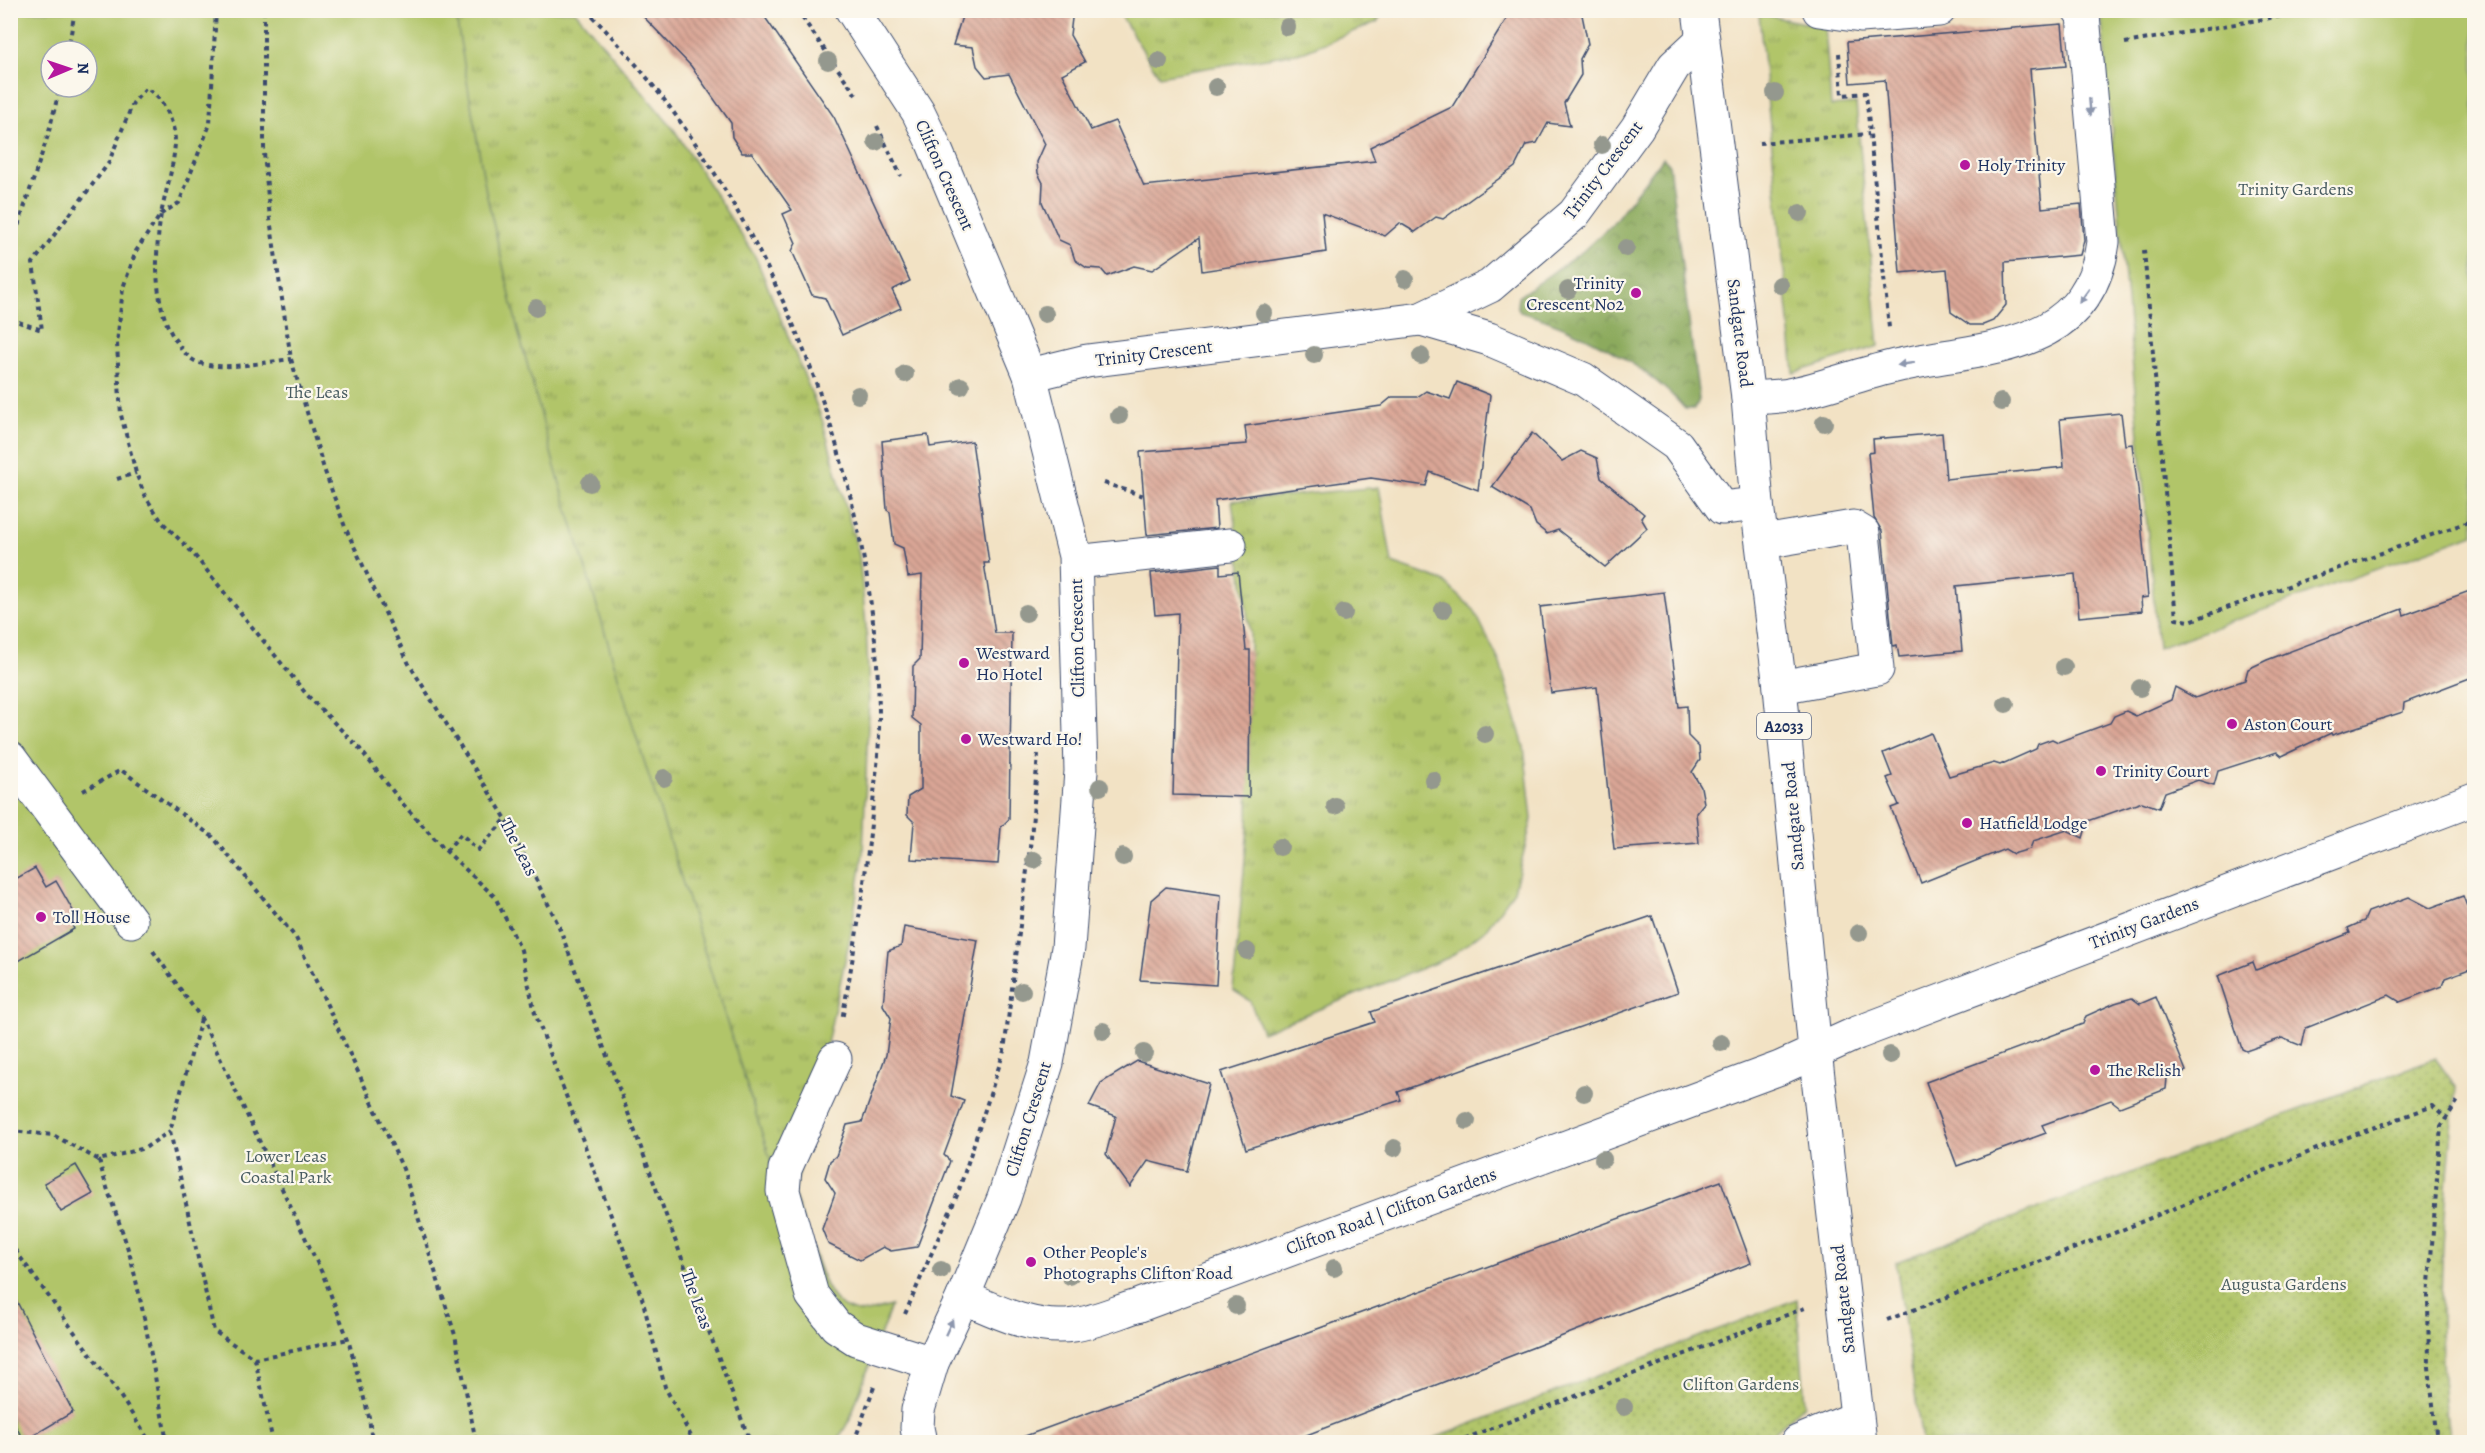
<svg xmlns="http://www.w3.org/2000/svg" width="2485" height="1453" viewBox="0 0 2485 1453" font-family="Alegreya,serif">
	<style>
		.grass { fill: url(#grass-tufts); stroke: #667a64; stroke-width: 1.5 }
		.forest { fill: url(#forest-crowns); stroke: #546c5e; stroke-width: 1.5 }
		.park { fill: #b1c569; stroke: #667a64; stroke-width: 1.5; fill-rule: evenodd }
		.garden { fill: url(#garden-dots); stroke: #667a64; stroke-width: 1.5 }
		.building { fill: url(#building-back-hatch) }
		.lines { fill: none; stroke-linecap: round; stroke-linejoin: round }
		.minor-casing { stroke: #3b4a6d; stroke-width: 35 }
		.major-casing { stroke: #3b4a6d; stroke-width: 35 }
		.path { stroke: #3b4a6d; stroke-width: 4; stroke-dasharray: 4.5 4.5; stroke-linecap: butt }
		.minor { stroke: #fff; stroke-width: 33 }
		.major { stroke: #fff; stroke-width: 33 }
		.tree { fill: #94988e }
		.oneway { fill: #8d97ae }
		.poi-dot { fill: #b5179e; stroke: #fbf7ec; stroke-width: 2 }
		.labels { text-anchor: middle; stroke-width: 4.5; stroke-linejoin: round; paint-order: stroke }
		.shield { fill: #fbf7ec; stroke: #5e6b89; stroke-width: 1.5 }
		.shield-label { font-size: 16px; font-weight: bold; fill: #1b2f5e }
		.poi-label { font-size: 18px; fill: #1b2f5e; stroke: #fbf7ec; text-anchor: start }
		.street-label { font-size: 18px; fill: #1b2f5e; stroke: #fbf7ec }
		.park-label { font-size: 18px; fill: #485c61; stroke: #fbf7ec }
	</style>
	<defs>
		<pattern id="grass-tufts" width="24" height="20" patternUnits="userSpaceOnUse" patternTransform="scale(1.5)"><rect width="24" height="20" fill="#b1c569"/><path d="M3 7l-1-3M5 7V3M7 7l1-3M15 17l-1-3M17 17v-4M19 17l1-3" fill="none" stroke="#8fa05a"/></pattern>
		<pattern id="forest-crowns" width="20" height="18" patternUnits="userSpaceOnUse" patternTransform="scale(1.5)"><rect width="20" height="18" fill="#8caa5d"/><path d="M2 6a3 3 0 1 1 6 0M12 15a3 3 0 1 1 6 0" fill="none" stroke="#728b50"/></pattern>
		<pattern id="garden-dots" width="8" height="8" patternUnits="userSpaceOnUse" patternTransform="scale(1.5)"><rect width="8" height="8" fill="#b1c569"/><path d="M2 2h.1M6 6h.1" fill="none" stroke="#8fa05a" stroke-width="1.8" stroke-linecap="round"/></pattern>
		<pattern id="building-back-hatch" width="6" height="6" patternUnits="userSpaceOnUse" patternTransform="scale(1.5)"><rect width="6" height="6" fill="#daa695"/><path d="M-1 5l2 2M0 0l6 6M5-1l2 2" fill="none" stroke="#b0887d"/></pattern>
	</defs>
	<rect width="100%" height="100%" fill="#fbf7ec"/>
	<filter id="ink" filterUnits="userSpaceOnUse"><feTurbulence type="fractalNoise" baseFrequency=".0167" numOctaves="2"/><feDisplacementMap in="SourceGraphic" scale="12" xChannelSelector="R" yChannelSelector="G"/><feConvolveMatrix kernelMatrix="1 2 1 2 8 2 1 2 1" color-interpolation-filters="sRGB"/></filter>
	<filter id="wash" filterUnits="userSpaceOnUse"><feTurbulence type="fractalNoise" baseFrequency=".008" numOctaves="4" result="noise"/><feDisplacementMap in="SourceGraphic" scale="24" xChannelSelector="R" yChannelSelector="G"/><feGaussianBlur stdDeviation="1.35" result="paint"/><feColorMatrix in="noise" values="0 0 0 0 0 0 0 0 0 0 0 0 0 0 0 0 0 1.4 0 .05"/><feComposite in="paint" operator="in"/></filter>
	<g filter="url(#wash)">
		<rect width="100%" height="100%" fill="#f2e2c4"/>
		<g class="grass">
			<path d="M281 11H575L675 131 756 258 822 419 859 555 866 625 869 696 863 853 851 933 794 1195 829 1295 843 1307 855 1312 869 1313 891 1306 849 1421Z"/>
			<path d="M1118 11H1384L1377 22 1302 52 1159 76Z"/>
			<path d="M1759 14 1825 27 1831 106 1856 104 1879 346 1794 373Z"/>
			<path d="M1379 487 1392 563 1443 581 1474 610 1500 663 1524 747 1532 819 1514 891 1486 929 1450 957 1262 1032 1250 1001 1233 990 1248 826 1250 634 1232 501Z"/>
		</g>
		<path class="forest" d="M1663 158 1669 164 1699 400 1695 409H1685C1648 365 1575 327 1520 312L1517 305 1518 297 1583 251 1612 224Z"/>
		<g class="park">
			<path d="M10 11H455L486 192 518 330 555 467 634 729 771 1162C779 1173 789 1185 794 1197 807 1226 817 1288 842 1306 858 1317 874 1311 891 1306L849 1421 840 1436 842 1442H11ZM51 51H87V87H51Z"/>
			<path d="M2101 11H2474V534L2158 648Z"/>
		</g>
		<g class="garden">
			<path d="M2435 1058 2456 1087C2445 1204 2432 1325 2450 1442H1922L1896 1262Z"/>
			<path d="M1797 1299 1805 1404 1763 1442H1424Z"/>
		</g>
		<g id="blocks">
			<g class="building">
				<path d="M637 10H760L834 117 910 281 892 290 901 308 842 335 825 298 812 295 792 251 796 243 783 214 792 210 752 153H742L732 137 731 123 691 66Z"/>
				<path d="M964 10H1073L1070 35 1085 62 1062 74 1091 130 1115 121 1144 186 1375 161 1370 147 1452 107 1512 10H1581L1588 44 1580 59 1581 75 1564 103 1570 126 1548 123 1537 143 1526 145 1515 167 1443 219 1436 217 1415 232 1400 223 1385 236 1322 213 1326 252 1202 271 1199 238 1152 270 1134 266 1107 276 1101 269 1087 268 1075 260 1070 245 1059 240 1042 202 1043 183 1038 173 1037 162 1045 144 1009 74 986 77 977 66 973 47 953 45Z"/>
				<path d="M2062 24 2066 66 2030 69 2042 208 2081 204 2084 240 2080 255 2005 262 2006 305 1993 321 1983 325H1970L1951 312 1947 269 1900 273 1885 80 1850 83 1847 42Z"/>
				<path d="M1457 382 1490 395 1478 490 1430 472 1426 486 1371 478 1215 500 1217 528 1147 535 1140 452 1247 444 1245 426 1381 406 1392 397H1417L1426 391 1450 399Z"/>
				<path d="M2121 413 2125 445 2132 444 2138 489 2148 597 2141 598 2142 611 2079 617 2075 574 1956 586 1962 651 1899 657 1897 645 1893 646 1882 531 1874 518 1868 453 1874 452 1873 439 1942 433 1946 479 2064 467 2060 419Z"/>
				<path d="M1532 433 1562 461 1581 451 1597 458 1601 478 1644 514 1641 518 1647 528 1605 567 1558 530 1547 534 1536 525 1530 510 1492 487Z"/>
				<path d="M928 435 930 447 972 441 989 563H984L995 633H1012L1009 819 1001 827 998 864 911 859 914 822 907 815 908 797 921 789V725L912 718 913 666 920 659 922 575 908 577 903 548 894 544 890 512 887 510 882 441Z"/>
				<path d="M1220 565V574L1238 572 1246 650H1250L1249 797 1173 795 1178 613 1155 615 1151 573Z"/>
				<path d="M2475 589V676L2404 703 2403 712 2332 735 2331 733 2282 756 2277 752 2218 771 2214 785 2198 780 2165 792 2159 808 2142 802 2088 821 2083 838 2067 830 2033 841 2030 849 2013 854 2005 849 1921 883 1891 808 1899 805 1887 778 1892 776 1883 753 1931 733 1949 776 1994 763 2000 765 2036 749 2038 744 2052 739 2058 742 2110 723 2114 716 2126 711 2136 716 2171 700 2175 687 2195 698 2245 680 2248 669 2267 660 2402 609 2404 615Z"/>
				<path d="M1664 592 1679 707 1687 706 1688 736 1699 747 1700 760 1692 772 1701 787 1704 803 1696 813 1699 843 1614 849 1597 687 1551 693 1540 607Z"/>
				<path d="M35 868 46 887 56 881 76 916 69 919 74 929 10 966V882Z"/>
				<path d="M1166 887 1221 895 1216 985 1140 980 1151 900Z"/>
				<path d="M2463 896 2475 927V967L2445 978 2442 986 2400 1002 2389 995 2306 1028 2302 1046 2282 1038 2246 1051 2242 1049 2218 976 2253 962 2256 970 2350 933 2348 928 2364 921 2368 912 2409 897 2430 908Z"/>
				<path d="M1652 916 1678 992 1398 1092 1401 1100 1246 1149 1221 1072 1375 1022 1371 1012Z"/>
				<path d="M904 927 978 940 951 1096 964 1101 944 1155 950 1161 917 1247 891 1251 883 1247 860 1260 828 1244 822 1229 835 1193 825 1178 830 1161 836 1156 847 1125 862 1122 886 1055 891 1018 883 1005 888 951 901 946Z"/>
				<path d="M2156 997 2186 1071 2167 1078 2166 1089 2120 1107 2111 1100 2042 1125 2046 1133 1957 1166 1926 1082 2083 1024 2086 1016 2115 1003 2132 998 2140 1004Z"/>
				<path d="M1137 1061 1209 1084 1187 1171 1148 1161 1130 1187 1106 1154 1116 1116 1089 1106 1101 1083Z"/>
				<path d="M76 1165 93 1194 61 1212 44 1183Z"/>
				<path d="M1721 1181 1751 1263 1286 1443H1018L1017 1439Z"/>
				<path d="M10 1288 73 1412 24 1441 10 1416Z"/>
			</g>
		</g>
	</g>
	<g filter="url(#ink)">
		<use href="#blocks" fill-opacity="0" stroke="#3b4a6d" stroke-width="1.5"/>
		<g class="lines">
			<defs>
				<g id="minor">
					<path d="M852 10 918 112 932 141 1030 375 1075 556 1081 771 1068 948 1047 1063 1004 1198 963 1297 932 1363 918 1410 917 1428 920 1442"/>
					<path d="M1819 10 1861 16 1939 10"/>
					<path d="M1421 319 1489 339 1583 379 1677 445 1722 508 1757 504"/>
					<path d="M1030 375 1087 361 1421 319 1490 286 1574 214 1637 128 1674 66 1703 39"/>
					<path d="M1748 398C1762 397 1776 397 1789 395 1823 388 1857 375 1891 367 1976 346 2088 356 2103 242L2083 15 2079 10"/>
					<path d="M1763 542 1853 527 1863 533 1877 669 1780 687"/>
					<path d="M1076 562 1230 545"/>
					<path d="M10 758 131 921"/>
					<path d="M835 1059 785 1169 783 1191 812 1295 836 1326 856 1339 932 1363"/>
					<path d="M963 1297C998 1312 1035 1331 1074 1325 1095 1322 1117 1312 1137 1306L1780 1068 1857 1033 2474 799"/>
					<path d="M1798 1442 1856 1418"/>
				</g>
				<path id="major" d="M1699 10 1748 398 1757 504 1780 687 1815 1051 1860 1442"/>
			</defs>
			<use href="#minor" class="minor-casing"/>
			<use href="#major" class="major-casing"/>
			<g class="path">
				<path d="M216 10 210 124 179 203 161 214 136 251 123 288 117 343 119 383 121 415 136 473 145 496 162 522 191 551 307 695 360 749 402 803 446 851 495 897 521 950 535 1013 642 1298 665 1387 694 1442"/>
				<path d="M264 10V153L270 219 291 359 324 469 345 527 409 664 506 819 558 924 750 1442"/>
				<path d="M586 10C766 189 882 480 879 733 879 756 875 780 873 804 866 878 855 947 842 1020"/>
				<path d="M797 10 856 95"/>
				<path d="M2125 43 2316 10"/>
				<path d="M68 51 75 10"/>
				<path d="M1839 53 1842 95 1866 93 1889 328"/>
				<path d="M877 126 901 176"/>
				<path d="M1759 143 1869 134"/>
				<path d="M2144 250 2176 619 2190 621 2474 520"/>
				<path d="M10 251 48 135 60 87"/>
				<path d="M10 319 42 330 33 263 108 164 133 103 146 88C163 98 175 121 175 142 174 166 166 190 161 214 155 252 153 304 174 338 181 348 188 360 200 363 223 371 266 362 291 359"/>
				<path d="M117 479 136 473"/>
				<path d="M1104 483 1144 496"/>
				<path d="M83 791 121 770 213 837 296 938 403 1169 455 1335 476 1442"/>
				<path d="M446 851 461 834 478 850 505 820"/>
				<path d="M153 951 201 1018 323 1275 348 1339 369 1417 372 1442"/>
				<path d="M201 1019 170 1131 214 1331 255 1359 348 1339"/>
				<path d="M10 1131 53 1135 99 1160 145 1148 170 1131"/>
				<path d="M99 1160C107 1193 121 1224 130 1256 146 1318 155 1380 167 1442"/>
				<path d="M10 1243 117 1391 150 1442"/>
				<path d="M905 1314 958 1193 1004 1051 1031 839 1038 754"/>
				<path d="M1887 1320 2112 1234 2324 1146 2433 1106 2446 1119"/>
				<path d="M255 1359 273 1442"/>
				<path d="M10 1431 16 1442"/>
				<path d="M854 1442 874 1387"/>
				<path d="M1456 1442 1805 1308"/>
				<path d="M2437 1442 2429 1367 2428 1297 2441 1126 2459 1099"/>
			</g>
			<use href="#minor" class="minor"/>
			<use href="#major" class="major"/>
		</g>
		<g class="tree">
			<circle cx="1287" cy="27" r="9"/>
			<circle cx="828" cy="61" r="9"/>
			<circle cx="1159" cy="61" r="9"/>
			<circle cx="1216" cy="87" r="9"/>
			<circle cx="1775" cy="93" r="9"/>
			<circle cx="876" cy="142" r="9"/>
			<circle cx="1602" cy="145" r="9"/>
			<circle cx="1800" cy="213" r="9"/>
			<circle cx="1626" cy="248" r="9"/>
			<circle cx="1405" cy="279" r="9"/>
			<circle cx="1780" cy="285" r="9"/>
			<circle cx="1568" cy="290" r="9"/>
			<circle cx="536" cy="308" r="9"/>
			<circle cx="1264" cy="313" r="9"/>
			<circle cx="1045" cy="314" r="9"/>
			<circle cx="1314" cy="355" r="9"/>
			<circle cx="1421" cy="356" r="9"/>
			<circle cx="905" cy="374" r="9"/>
			<circle cx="961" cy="386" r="9"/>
			<circle cx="858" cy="395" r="9"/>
			<circle cx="2001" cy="402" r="9"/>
			<circle cx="1119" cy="416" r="9"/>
			<circle cx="1824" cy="423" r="9"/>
			<circle cx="590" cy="483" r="9"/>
			<circle cx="1443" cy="610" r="9"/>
			<circle cx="1026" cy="613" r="9"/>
			<circle cx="1344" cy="613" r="9"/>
			<circle cx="2064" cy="667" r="9"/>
			<circle cx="2140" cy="688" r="9"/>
			<circle cx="2006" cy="704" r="9"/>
			<circle cx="1485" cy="734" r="9"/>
			<circle cx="664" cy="778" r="9"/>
			<circle cx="1433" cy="780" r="9"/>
			<circle cx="1100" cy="787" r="9"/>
			<circle cx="1335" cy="806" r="9"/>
			<circle cx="1280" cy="847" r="9"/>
			<circle cx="1123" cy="857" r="9"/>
			<circle cx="1034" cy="860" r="9"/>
			<circle cx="1859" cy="933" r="9"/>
			<circle cx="1247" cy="951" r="9"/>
			<circle cx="1022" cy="991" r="9"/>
			<circle cx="1103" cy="1031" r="9"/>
			<circle cx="1721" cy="1043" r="9"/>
			<circle cx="1144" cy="1053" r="9"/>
			<circle cx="1890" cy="1055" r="9"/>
			<circle cx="1584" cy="1093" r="9"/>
			<circle cx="1467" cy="1121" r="9"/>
			<circle cx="1394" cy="1148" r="9"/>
			<circle cx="1603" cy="1159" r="9"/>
			<circle cx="1334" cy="1268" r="9"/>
			<circle cx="941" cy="1270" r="9"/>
			<circle cx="1070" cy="1276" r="9"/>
			<circle cx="1236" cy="1306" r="9"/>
			<circle cx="1624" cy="1407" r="9"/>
		</g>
		<defs><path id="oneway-solid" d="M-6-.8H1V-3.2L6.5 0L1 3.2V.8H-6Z" transform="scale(1.5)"/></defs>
		<g class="oneway">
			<use href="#oneway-solid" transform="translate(2090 107) rotate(85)"/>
			<use href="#oneway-solid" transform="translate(2084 296) rotate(126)"/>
			<use href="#oneway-solid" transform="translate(1906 364) rotate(171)"/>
			<use href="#oneway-solid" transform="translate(949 1327) rotate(-65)"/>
		</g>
	</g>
	<g class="poi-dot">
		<circle cx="1965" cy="165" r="6"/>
		<circle cx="1636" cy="293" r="6"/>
		<circle cx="964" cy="663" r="6"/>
		<circle cx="2232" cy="724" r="6"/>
		<circle cx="966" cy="739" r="6"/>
		<circle cx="2101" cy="771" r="6"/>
		<circle cx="1967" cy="823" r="6"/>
		<circle cx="41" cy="917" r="6"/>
		<circle cx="2095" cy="1070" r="6"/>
		<circle cx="1031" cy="1262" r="6"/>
	</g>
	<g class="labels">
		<rect class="shield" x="1757" y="713" width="54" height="26" rx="4.5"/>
		<g class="shield-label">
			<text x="1784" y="732">A2033</text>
		</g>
		<g class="poi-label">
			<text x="1977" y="171">Holy Trinity</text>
			<text x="1624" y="289" text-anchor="end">Trinity<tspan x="1624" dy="21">Crescent No2</tspan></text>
			<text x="976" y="659">Westward<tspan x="976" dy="21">Ho Hotel</tspan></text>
			<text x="2244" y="730">Aston Court</text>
			<text x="978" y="745">Westward Ho!</text>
			<text x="2113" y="777">Trinity Court</text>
			<text x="1979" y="829">Hatfield Lodge</text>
			<text x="53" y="923">Toll House</text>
			<text x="2107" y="1076">The Relish</text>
			<text x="1043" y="1258">Other People's<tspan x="1043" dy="21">Photographs Clifton Road</tspan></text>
		</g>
		<g class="street-label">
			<text transform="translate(1603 170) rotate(-53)" y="6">Trinity Crescent</text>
			<text transform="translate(945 175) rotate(66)" y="6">Clifton Crescent</text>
			<text transform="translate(1740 333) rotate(83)" y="6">Sandgate Road</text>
			<text transform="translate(1154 353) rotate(-7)" y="6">Trinity Crescent</text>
			<text transform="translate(1077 638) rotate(-91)" y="6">Clifton Crescent</text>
			<text transform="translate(1793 816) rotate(-95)" y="6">Sandgate Road</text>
			<text transform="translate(519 847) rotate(63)" y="6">The Leas</text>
			<text transform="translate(2144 923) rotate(-21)" y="6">Trinity Gardens</text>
			<text transform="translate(1028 1119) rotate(-73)" y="6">Clifton Crescent</text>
			<text transform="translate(1391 1211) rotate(-20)" y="6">Clifton Road | Clifton Gardens</text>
			<text transform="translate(697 1299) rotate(70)" y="6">The Leas</text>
			<text transform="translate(1843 1299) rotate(-96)" y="6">Sandgate Road</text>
		</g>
		<g class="park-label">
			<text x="2296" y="195">Trinity Gardens</text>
			<text x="317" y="398">The Leas</text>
			<text x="286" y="1162">Lower Leas<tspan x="286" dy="21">Coastal Park</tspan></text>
			<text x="2284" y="1290">Augusta Gardens</text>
			<text x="1741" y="1390">Clifton Gardens</text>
		</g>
	</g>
	<rect width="2485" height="1453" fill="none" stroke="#fbf7ec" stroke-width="36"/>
	<g transform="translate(69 69) rotate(88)"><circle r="28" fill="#fbf7ec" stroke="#a1a7b3" stroke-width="1.5"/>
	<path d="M0-4.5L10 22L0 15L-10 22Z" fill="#b5179e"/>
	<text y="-9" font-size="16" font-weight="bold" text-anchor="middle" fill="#1b2f5e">N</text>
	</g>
</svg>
